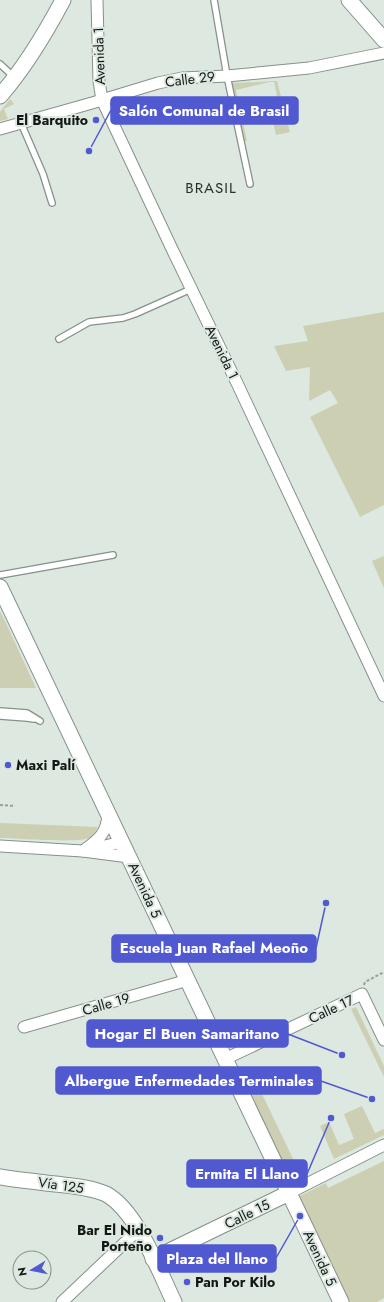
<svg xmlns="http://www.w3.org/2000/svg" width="384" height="1302" viewBox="0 0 384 1302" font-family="Jost,sans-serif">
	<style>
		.green { fill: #cdcfb3 }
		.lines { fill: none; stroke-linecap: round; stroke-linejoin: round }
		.lane-casing { stroke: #859189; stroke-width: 8 }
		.street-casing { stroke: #859189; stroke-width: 13 }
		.secondary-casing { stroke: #859189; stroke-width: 17 }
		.path { stroke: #97a09a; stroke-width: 2; stroke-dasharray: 3 2; stroke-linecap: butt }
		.lane { stroke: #fff; stroke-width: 5.5 }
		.street { stroke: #fff; stroke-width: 11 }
		.secondary { stroke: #fff; stroke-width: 15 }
		.poi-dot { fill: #5159d0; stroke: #dce8e0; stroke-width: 1.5 }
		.labels { text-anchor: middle; stroke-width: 4; stroke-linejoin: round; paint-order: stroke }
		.street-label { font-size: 14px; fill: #131715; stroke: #dce8e0 }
		.poi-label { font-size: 14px; font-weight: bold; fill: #131715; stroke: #dce8e0; text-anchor: end }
		.neighbourhood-label { font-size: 15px; letter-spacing: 1px; fill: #27302a; stroke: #dce8e0 }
		.leader { fill: none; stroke: #5159d0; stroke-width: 1.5 }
		.callout-dot { fill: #5159d0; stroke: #dce8e0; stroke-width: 1.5 }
		.callout { fill: #5159d0; stroke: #5159d0; stroke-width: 1.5 }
		.callout-label { font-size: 15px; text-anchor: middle; font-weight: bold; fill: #fff }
	</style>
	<rect width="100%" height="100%" fill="#dce8e0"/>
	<g class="green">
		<path d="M274 81 236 90 247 141 244 142 231 83 277 81 290 132 276 135 271 112 280 110Z"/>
		<path d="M10 99 14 104 4 109 8 119 0 121V112Z"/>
		<path d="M384 312V505L360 517 310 417 338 403 330 390 309 401 310 367 286 371 274 346 308 341 303 326Z"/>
		<path d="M384 556V588L372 561Z"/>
		<path d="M0 611 5 621 36 688H0Z"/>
		<path d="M0 823 98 827C96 831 94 834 91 837 81 844 16 838 0 838Z"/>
		<path d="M356 1007 384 1066V1077L351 1009Z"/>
		<path d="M251 1071 297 1167 287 1173 241 1075Z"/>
		<path d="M362 1106 375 1133 384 1129V1135L334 1159 320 1126 329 1122 339 1145 354 1139 344 1114Z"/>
		<path d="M384 1161V1298L377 1302H349L298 1197 326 1183 328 1188Z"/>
	</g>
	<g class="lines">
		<defs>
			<g id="lane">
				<path d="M214 0 227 76 250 184"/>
				<path d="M0 64 14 77"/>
				<path d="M21 123 43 174 52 203"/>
				<path d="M59 339 89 322 123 318 135 314 191 289"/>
				<path d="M0 575 113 555"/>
				<path d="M0 711 27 713 40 721"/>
				<path d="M0 716 27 718 34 719"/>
			</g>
			<g id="street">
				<path d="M97 0 99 81 102 100 172 249 237 383 384 696"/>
				<path d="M0 129 92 103 158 83 182 78 227 76 309 68 384 53"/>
				<path d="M0 846 83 851 129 857"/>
				<path d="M91 849 122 842"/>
				<path d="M83 851C98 840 107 834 108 814"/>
				<path d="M24 1027 188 980"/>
				<path d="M225 1059 362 994 384 1040"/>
				<path d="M289 1193 384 1145"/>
				<path d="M62 1302 138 1230"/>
			</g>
			<g id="secondary">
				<path d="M349 0 384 40"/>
				<path d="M0 96C26 66 45 34 63 0"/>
				<path d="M0 587 341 1302"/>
				<path d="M0 1177C18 1180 37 1182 55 1184 72 1186 90 1187 106 1194 137 1211 159 1271 174 1302"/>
				<path d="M153 1259 289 1193"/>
			</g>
		</defs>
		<use href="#lane" class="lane-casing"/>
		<use href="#street" class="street-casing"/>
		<use href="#secondary" class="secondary-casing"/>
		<g class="path">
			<path d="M0 805 15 806"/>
			<path d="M364 985 365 982 384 972"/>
		</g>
		<use href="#lane" class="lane"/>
		<use href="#street" class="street"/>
		<use href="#secondary" class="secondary"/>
	</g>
	<g class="poi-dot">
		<circle cx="96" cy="120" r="4"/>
		<circle cx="8" cy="765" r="4"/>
		<circle cx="160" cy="1238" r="4"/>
		<circle cx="187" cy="1282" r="4"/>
	</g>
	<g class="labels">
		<g class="street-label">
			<text transform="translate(99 56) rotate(-92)" y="5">Avenida 1</text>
			<text transform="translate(190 79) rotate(-7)" y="5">Calle 29</text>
			<text transform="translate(222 352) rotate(64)" y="5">Avenida 1</text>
			<text transform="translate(145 890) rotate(65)" y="5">Avenida 5</text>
			<text transform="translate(106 1004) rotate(-16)" y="5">Calle 19</text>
			<text transform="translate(331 1009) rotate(-25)" y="5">Calle 17</text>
			<text transform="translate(61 1185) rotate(8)" y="5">Vía 125</text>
			<text transform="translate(247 1214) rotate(-26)" y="5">Calle 15</text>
			<text transform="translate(320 1258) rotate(65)" y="5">Avenida 5</text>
		</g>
		<g class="poi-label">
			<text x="88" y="125">El Barquito</text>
			<text x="16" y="770" text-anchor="start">Maxi Palí</text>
			<text x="152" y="1235">Bar El Nido<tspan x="152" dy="16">Porteño</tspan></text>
			<text x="195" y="1287" text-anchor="start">Pan Por Kilo</text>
		</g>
		<g class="neighbourhood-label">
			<text x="211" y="193">BRASIL</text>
		</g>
	</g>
	<path class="leader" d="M89 151L111 110M326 903L316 948M342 1055L288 1034M372 1099L321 1081M331 1118L307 1174M300 1216L276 1258"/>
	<g class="callout-dot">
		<circle cx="89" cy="151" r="4"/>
		<circle cx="326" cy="903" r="4"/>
		<circle cx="342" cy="1055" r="4"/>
		<circle cx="372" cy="1099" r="4"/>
		<circle cx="331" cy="1118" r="4"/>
		<circle cx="300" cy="1216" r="4"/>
	</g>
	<g class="callout">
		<rect x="111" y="97" width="187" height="27" rx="4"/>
		<rect x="112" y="935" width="204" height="27" rx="4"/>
		<rect x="87" y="1020" width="201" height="27" rx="4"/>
		<rect x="56" y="1067" width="265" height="27" rx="4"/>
		<rect x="187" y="1160" width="120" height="27" rx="4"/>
		<rect x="158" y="1245" width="118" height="27" rx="4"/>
	</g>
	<g class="callout-label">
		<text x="204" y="116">Salón Comunal de Brasil</text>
		<text x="214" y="953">Escuela Juan Rafael Meoño</text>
		<text x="187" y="1039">Hogar El Buen Samaritano</text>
		<text x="189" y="1086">Albergue Enfermedades Terminales</text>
		<text x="247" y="1179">Ermita El Llano</text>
		<text x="217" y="1264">Plaza del llano</text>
	</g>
	<g transform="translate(32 1270) rotate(260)"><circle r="19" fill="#dce8e0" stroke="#8c948f"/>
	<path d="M0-3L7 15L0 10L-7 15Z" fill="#5159d0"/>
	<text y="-6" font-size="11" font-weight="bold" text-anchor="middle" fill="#131715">N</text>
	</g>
</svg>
